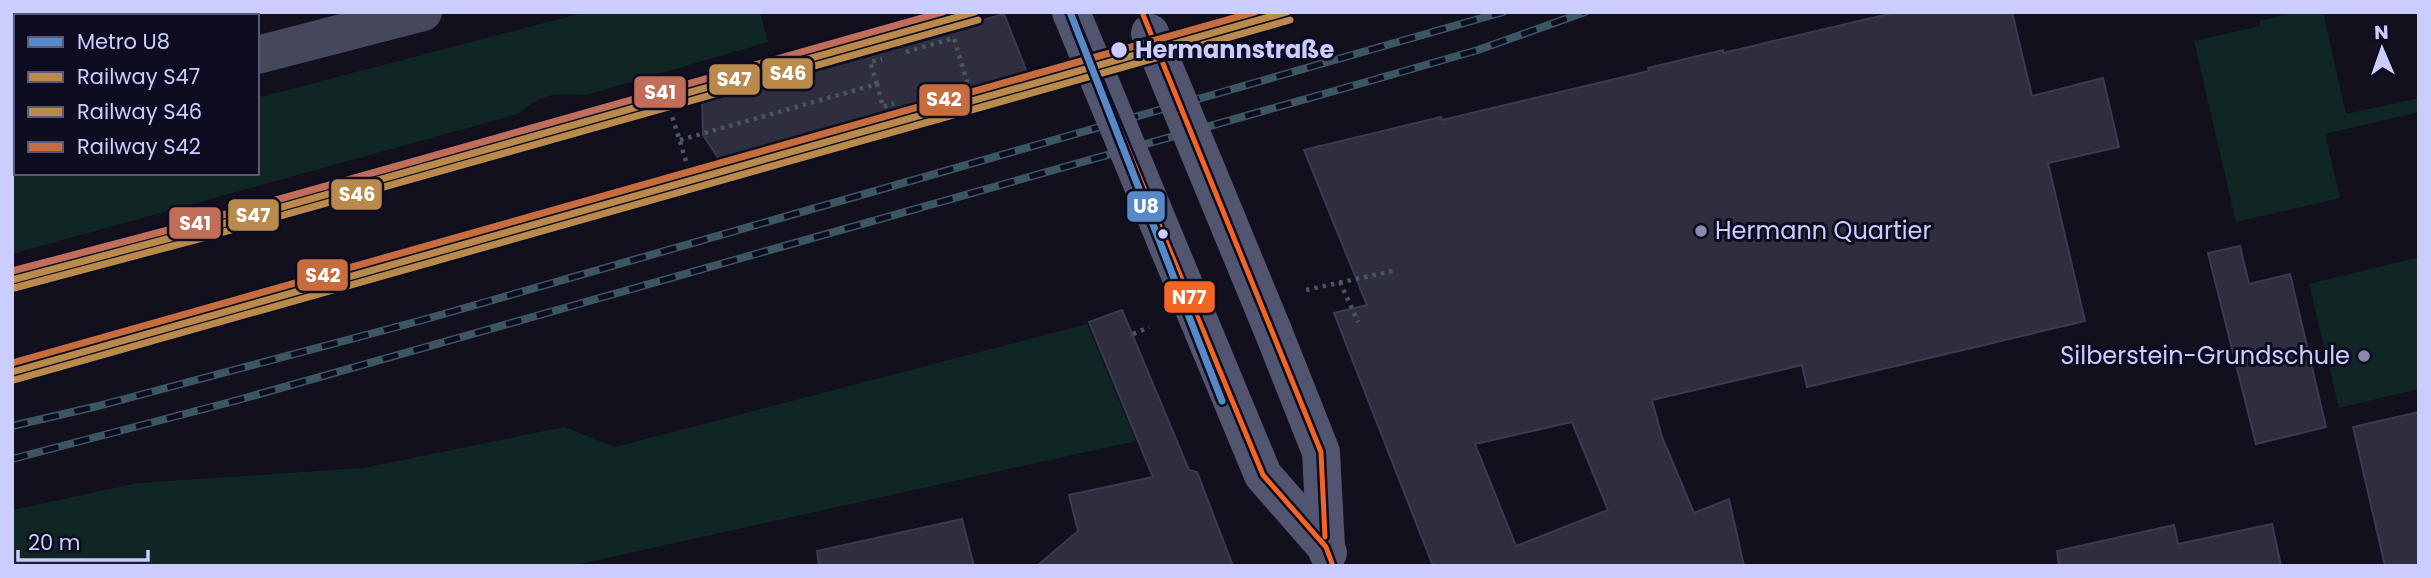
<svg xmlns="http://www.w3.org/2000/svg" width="2431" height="578" viewBox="0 0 2431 578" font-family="Poppins,sans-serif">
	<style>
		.green { fill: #0f2625 }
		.building { fill: #2e2e3e; stroke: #3b3a50; stroke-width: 2; fill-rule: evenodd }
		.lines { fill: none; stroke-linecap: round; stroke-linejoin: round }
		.path { stroke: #465761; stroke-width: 4.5; stroke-dasharray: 3.5 5; stroke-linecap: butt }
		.minor { stroke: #45475d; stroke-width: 38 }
		.secondary { stroke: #525570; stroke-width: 38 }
		.rail-casing { stroke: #3c5763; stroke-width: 8 }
		.rail { stroke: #0d0c20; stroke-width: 5; stroke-dasharray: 16; stroke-linecap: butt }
		.secondary-bridge { stroke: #525570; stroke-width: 38 }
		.bus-1-casing { stroke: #0d0c20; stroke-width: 10 }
		.bus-1 { stroke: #f26522; stroke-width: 5 }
		.rail-1-casing { stroke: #0d0c20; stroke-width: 12 }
		.rail-2-casing { stroke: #0d0c20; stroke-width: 12 }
		.rail-3-casing { stroke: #0d0c20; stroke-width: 12 }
		.rail-4-casing { stroke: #0d0c20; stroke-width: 12 }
		.rail-1 { stroke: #ba8a4d; stroke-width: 7 }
		.rail-2 { stroke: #ba8a4d; stroke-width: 7 }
		.rail-3 { stroke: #c66c3d; stroke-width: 7 }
		.rail-4 { stroke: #c06e5a; stroke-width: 7 }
		.metro-1-casing { stroke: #0d0c20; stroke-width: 12 }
		.metro-1 { stroke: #5789c7; stroke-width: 7 }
		.stop-dot { fill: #cccdff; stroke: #0d0c20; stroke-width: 2.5 }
		.poi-dot { fill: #8b8bb0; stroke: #0d0c20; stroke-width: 2.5 }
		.labels { text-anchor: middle; stroke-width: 6; stroke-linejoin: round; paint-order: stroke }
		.stop-label { font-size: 24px; font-weight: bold; fill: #cccdff; stroke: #0d0c20; text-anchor: start }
		.poi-label { font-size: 24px; fill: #cccdff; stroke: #0d0c20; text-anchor: start }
		.line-badge { stroke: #0d0c20; stroke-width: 2.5 }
		.badge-label { font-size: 19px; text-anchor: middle; font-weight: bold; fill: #fff }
	</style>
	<rect width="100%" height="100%" fill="#11101c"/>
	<g class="green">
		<path d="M586 12H760L768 42 586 95C555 93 542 93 518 114L12 254V161L16 160V173H257V98Z"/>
		<path d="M2296 12H2323L2346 114 2419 98V112L2325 134 2340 198 2236 222 2194 41 2260 26V21Z"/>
		<path d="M2419 257V389L2339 408 2309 284Z"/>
		<path d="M1087 324 1136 441 571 566H12V510L138 483 363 468 564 427 615 447Z"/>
	</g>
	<g class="building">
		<path d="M1897 12H2012L2032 96 2103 78 2119 147 2048 163 2085 321 1807 387 1802 365 1652 400 1662 437 1694 513 1729 499 1744 566H1433L1334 313 1367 305 1304 150 1441 117 1442 120 1649 71 1648 68 1723 50V53ZM1572 422 1608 510 1516 546 1475 444Z"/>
		<path d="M1004 14 1028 75 721 162 703 135 702 100Z"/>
		<path d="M2240 246 2249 284 2290 274 2326 427 2256 444 2208 253Z"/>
		<path d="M1122 310 1189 470 1197 472 1233 566H1037L1078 531 1069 495 1153 477 1089 322Z"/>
		<path d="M2419 412V566H2385L2353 427Z"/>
		<path d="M962 519 974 566H819L817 551Z"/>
		<path d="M2272 524 2281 566H2059L2057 551 2174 525 2178 544Z"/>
	</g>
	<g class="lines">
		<g class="path">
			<path d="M906 52 954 38 967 82 919 96"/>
			<path d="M877 84 870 62 882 59"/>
			<path d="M670 109 689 171"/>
			<path d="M680 140 877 84 883 107 894 103"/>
			<path d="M1340 282 1358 322"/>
			<path d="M1306 290 1397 270"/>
			<path d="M1133 334 1149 327"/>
		</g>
		<g class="minor">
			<path d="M257 55 423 12"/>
			<path d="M12 119 16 118"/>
		</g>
		<g class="secondary">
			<path d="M1165 239 1263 475 1326 547"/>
			<path d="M1273 331 1321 452 1326 547 1328 553"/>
		</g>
		<defs>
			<g id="rail">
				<path d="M12 426 98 406 419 321 1503 12"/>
				<path d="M12 459 238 400 1366 82 1478 50 1585 12"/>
			</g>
		</defs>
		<use href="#rail" class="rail-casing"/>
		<use href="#rail" class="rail"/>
		<g class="secondary-bridge">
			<path d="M1071 12 1165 239"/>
			<path d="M1150 33 1273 331"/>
		</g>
		<defs>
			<g id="bus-1">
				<path d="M1071 12 1263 475 1326 547 1333 566"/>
				<path d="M1142 12 1321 452 1325 537"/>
			</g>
		</defs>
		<use href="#bus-1" class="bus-1-casing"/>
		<use href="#bus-1" class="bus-1"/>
		<defs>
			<g id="rail-1">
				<path d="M12 280 193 232 975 12"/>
				<path d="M12 372 1287 12"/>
			</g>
			<g id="rail-2">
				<path d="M14 288 195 240 978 20"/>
				<path d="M14 380 1290 20"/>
			</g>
			<path id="rail-3" d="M12 363 1255 12"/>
			<path id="rail-4" d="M12 271 191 224 943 12"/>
		</defs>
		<use href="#rail-1" class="rail-1-casing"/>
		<use href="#rail-2" class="rail-2-casing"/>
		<use href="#rail-3" class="rail-3-casing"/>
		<use href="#rail-4" class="rail-4-casing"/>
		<use href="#rail-1" class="rail-1"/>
		<use href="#rail-2" class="rail-2"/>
		<use href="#rail-3" class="rail-3"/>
		<use href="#rail-4" class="rail-4"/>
		<defs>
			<path id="metro-1" d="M1070 12 1222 401"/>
		</defs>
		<use href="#metro-1" class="metro-1-casing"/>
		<use href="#metro-1" class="metro-1"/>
	</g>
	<g class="stop-dot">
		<circle cx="1119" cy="50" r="9"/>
		<circle cx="1163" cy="234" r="6"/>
	</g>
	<g class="poi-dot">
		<circle cx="1701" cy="231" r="7"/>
		<circle cx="2364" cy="356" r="7"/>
	</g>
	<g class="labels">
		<g class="stop-label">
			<text x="1135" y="58">Hermannstraße</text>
		</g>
		<g class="poi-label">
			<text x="1715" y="239">Hermann Quartier</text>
			<text x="2350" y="364" text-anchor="end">Silberstein-Grundschule</text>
		</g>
	</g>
	<g class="line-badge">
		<rect x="761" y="57" width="53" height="33" rx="7" fill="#ba8a4d"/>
		<rect x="708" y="63" width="53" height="33" rx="7" fill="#ba8a4d"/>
		<rect x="633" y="75" width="54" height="34" rx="7" fill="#c06e5a"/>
		<rect x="918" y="83" width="53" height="34" rx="7" fill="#c66c3d"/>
		<rect x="330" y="178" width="53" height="33" rx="7" fill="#ba8a4d"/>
		<rect x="1126" y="190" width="40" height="33" rx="7" fill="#5789c7"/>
		<rect x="227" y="198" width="53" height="34" rx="7" fill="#ba8a4d"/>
		<rect x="168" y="206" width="54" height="34" rx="7" fill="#c06e5a"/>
		<rect x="296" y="258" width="53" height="34" rx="7" fill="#c66c3d"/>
		<rect x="1163" y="280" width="53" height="34" rx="7" fill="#f26522"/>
	</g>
	<g class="badge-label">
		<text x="788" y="80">S46</text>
		<text x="734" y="86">S47</text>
		<text x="660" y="99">S41</text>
		<text x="944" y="106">S42</text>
		<text x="357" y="201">S46</text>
		<text x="1146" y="213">U8</text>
		<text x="253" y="222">S47</text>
		<text x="195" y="230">S41</text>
		<text x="323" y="282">S42</text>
		<text x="1189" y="304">N77</text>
	</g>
	<rect width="2431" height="578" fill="none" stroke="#cccdff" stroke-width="28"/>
	<rect x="14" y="14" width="245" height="161" fill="#0d0c20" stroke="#595979" stroke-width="2"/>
	<rect x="28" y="37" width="35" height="10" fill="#5789c7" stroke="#595979" stroke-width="2"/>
	<text x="77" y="49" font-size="21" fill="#cccdff">Metro U8</text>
	<rect x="28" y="72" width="35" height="10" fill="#ba8a4d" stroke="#595979" stroke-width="2"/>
	<text x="77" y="84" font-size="21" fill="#cccdff">Railway S47</text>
	<rect x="28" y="107" width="35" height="10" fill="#ba8a4d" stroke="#595979" stroke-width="2"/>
	<text x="77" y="119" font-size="21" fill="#cccdff">Railway S46</text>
	<rect x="28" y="142" width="35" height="10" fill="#c66c3d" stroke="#595979" stroke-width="2"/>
	<text x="77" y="154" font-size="21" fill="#cccdff">Railway S42</text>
	<g transform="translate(2382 49) rotate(358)" stroke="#0d0c20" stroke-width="5" paint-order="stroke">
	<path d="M0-5L12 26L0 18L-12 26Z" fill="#cccdff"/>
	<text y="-10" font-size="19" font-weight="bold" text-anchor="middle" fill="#cccdff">N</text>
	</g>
	<path d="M18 550v10h130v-10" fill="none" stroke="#cccdff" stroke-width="3.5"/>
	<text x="28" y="550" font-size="21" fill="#cccdff" stroke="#0d0c20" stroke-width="5" paint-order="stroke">20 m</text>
</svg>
